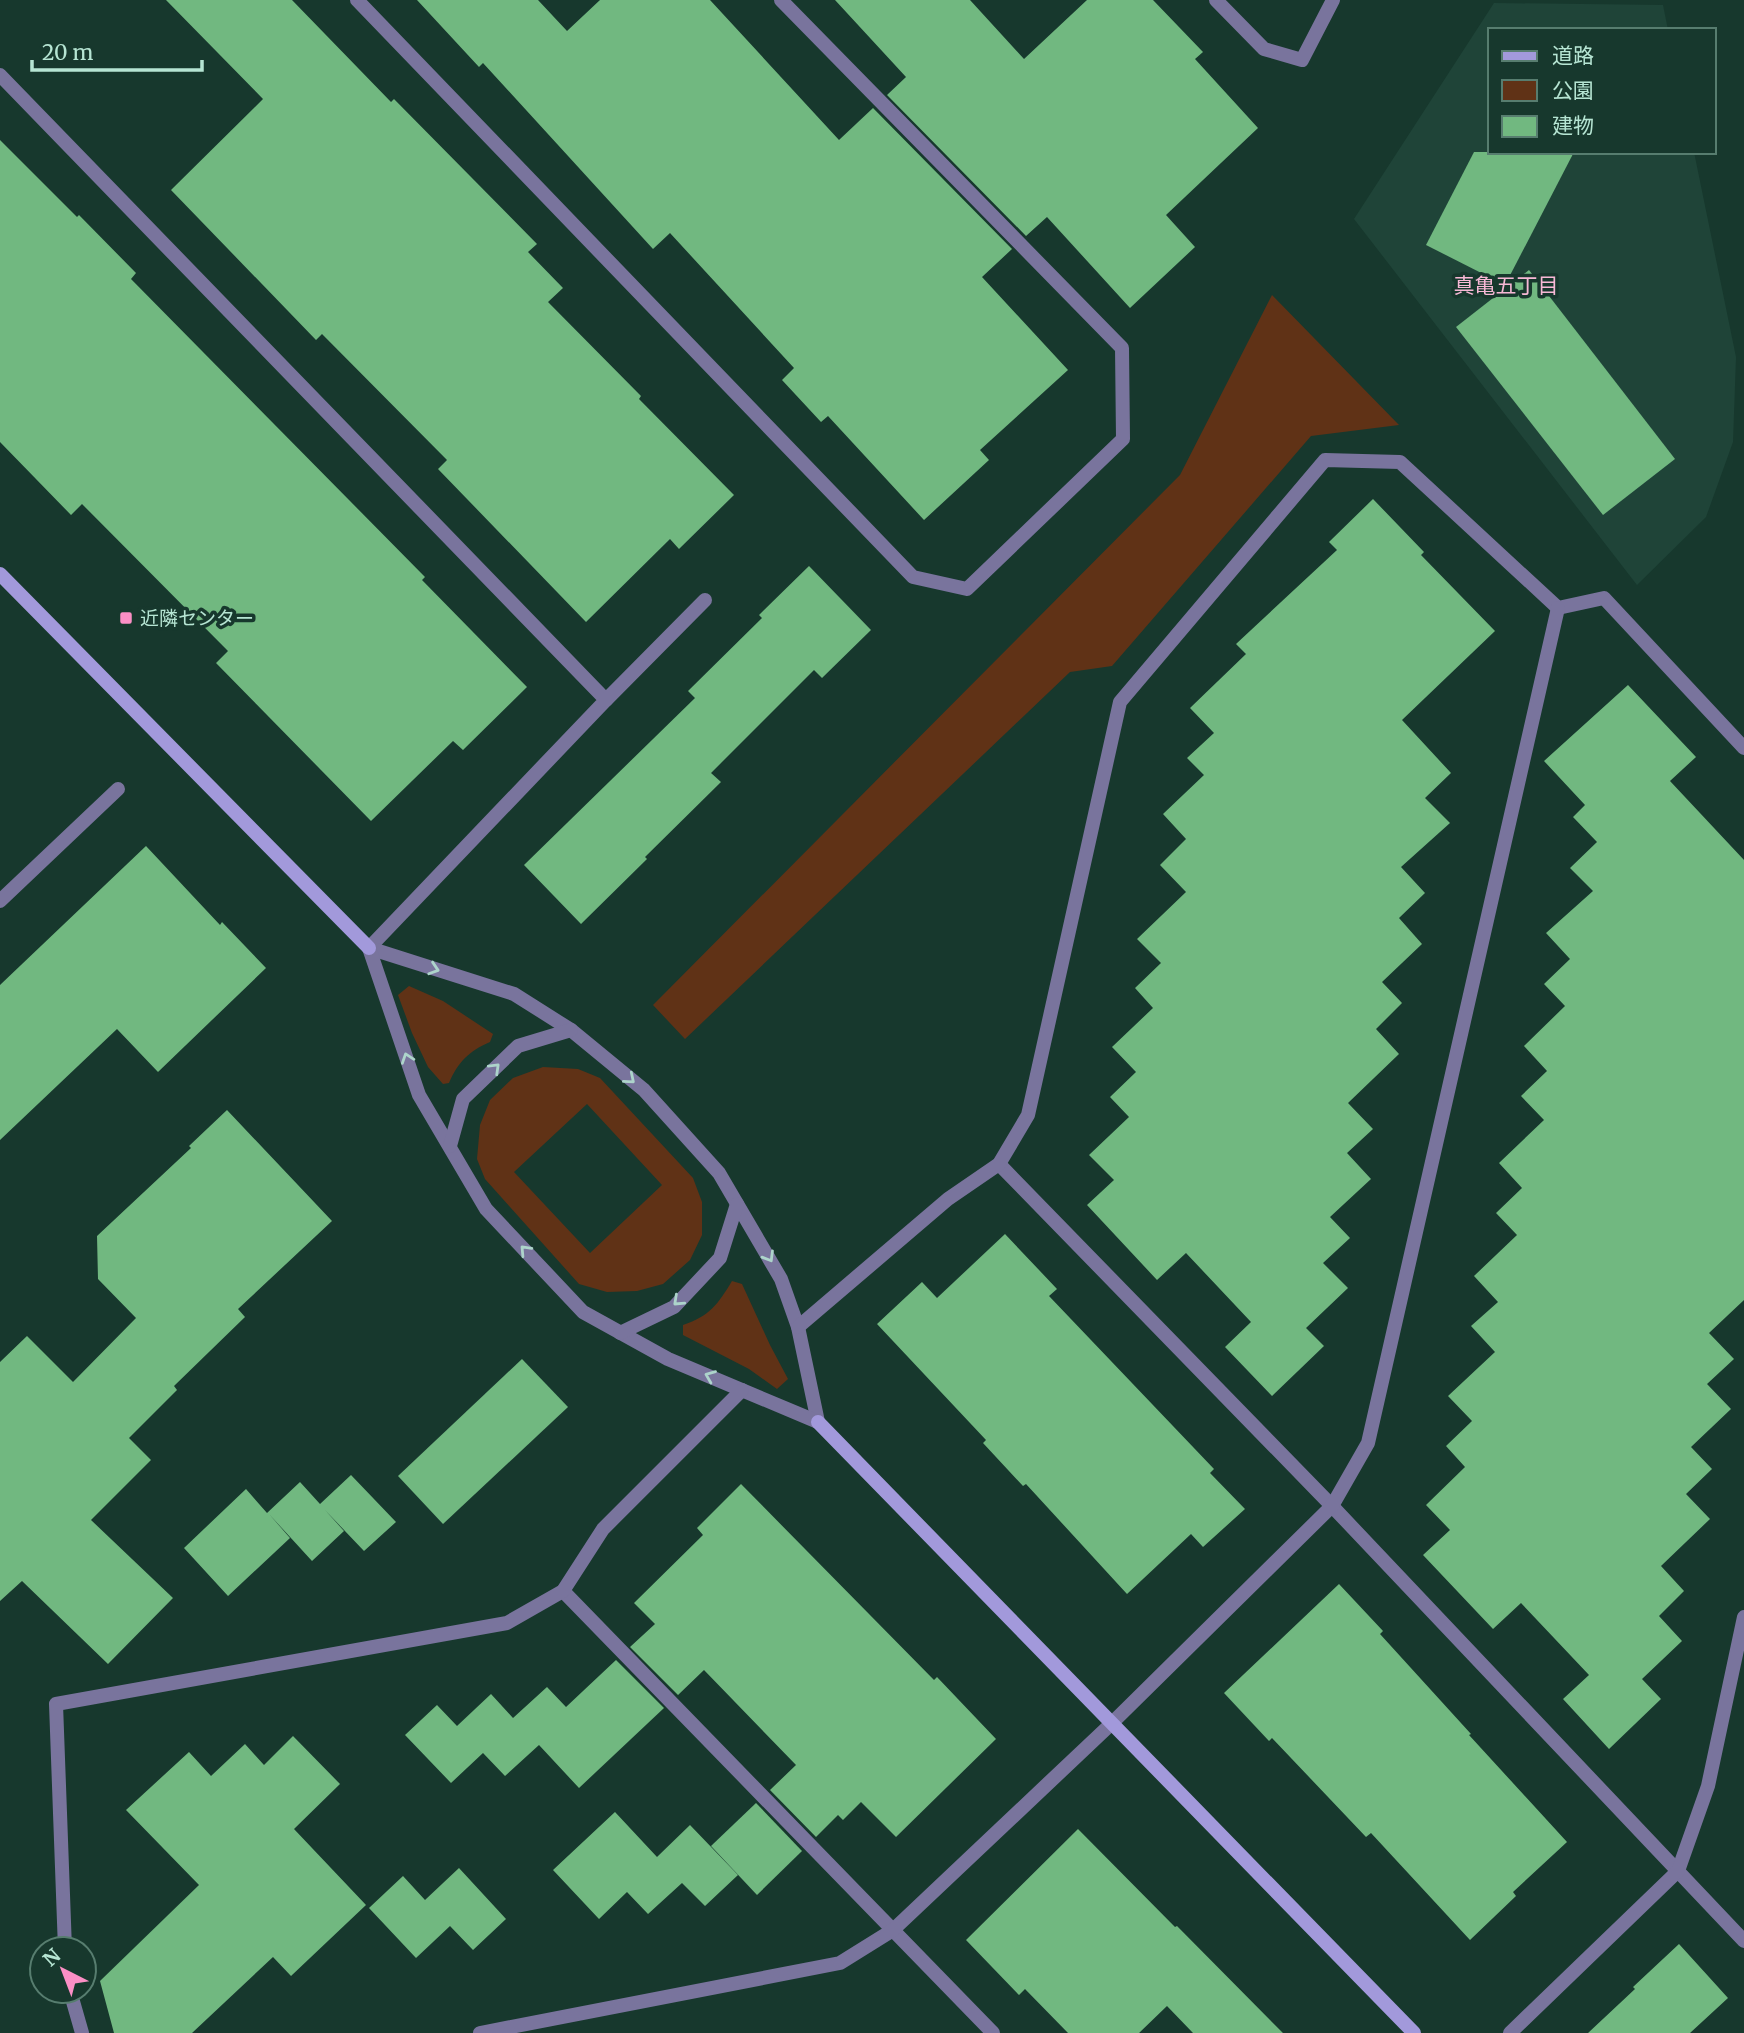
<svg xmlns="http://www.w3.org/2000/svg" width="1744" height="2033" viewBox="0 0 1744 2033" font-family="Merriweather,'Noto Sans JP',serif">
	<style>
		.built { fill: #1f4438 }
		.green { fill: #603216; fill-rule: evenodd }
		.building { fill: #71b880 }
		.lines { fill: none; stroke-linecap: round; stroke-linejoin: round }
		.street { stroke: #79749d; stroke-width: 14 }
		.secondary { stroke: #a299db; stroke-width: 14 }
		.oneway { stroke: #add4cb }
		.poi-dot { fill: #fb8fc5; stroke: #17382d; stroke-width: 2.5 }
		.labels { text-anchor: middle; stroke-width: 7; stroke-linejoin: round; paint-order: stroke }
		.poi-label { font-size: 19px; fill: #b6e5d3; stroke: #17382d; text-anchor: start }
		.neighbourhood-label { font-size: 21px; fill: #f6b8d5; stroke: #17382d }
	</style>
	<rect width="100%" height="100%" fill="#17382d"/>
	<path class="built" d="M1494 3 1663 5 1668 30H1490V152H1694L1736 357 1733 442 1706 517 1637 585 1354 219Z"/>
	<g class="green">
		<path d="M1272 295 1399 425 1311 436 1112 666 1070 672 685 1039 653 1005 1180 475Z"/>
		<path d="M409 986 443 1001 493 1034 490 1042C469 1051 458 1062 449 1083L443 1084 428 1067 412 1033 398 995Z"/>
		<path d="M543 1067 578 1069 600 1078 693 1178 702 1202V1235L690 1260 663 1284 637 1291 607 1292 579 1284 485 1179 477 1159 480 1125 490 1100 513 1078ZM587 1104 662 1185 590 1253 514 1172Z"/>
		<path d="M732 1281 742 1284 770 1345 788 1379 777 1389 749 1369 683 1335V1325C710 1316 718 1304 732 1281Z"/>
	</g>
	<g class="building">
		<path d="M166 0H292L391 102 394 99 537 244 528 252 563 288 548 302 641 396 639 399 734 495 679 549 670 539 586 622 438 469 447 460 322 334 316 340 171 190 263 99Z"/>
		<path d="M417 0H538L567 31 600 0H710L839 140 873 108 1012 249 982 277 1068 370 980 450 989 460 924 520 828 416 821 422 782 380 794 368 670 233 653 249 483 63 479 67Z"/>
		<path d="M835 0H970L1024 59 1087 0H1153L1203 52 1195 59 1258 128 1166 215 1195 247 1130 308 1047 217 1026 236 887 95 906 77Z"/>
		<path d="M0 140 77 217 79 215 136 273 131 279 425 577 422 580 527 687 463 750 453 741 371 821 216 663 228 651 82 504 71 515 0 442Z"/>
		<path d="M1474 152H1574L1505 285 1426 245Z"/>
		<path d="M1529 270 1675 459 1603 515 1456 327Z"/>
		<path d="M1373 499 1424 552 1421 555 1495 631 1402 720 1451 773 1425 798 1450 823 1401 867 1425 893 1399 918 1422 944 1382 982 1402 1003 1376 1029 1399 1054 1348 1103 1373 1129 1347 1153 1371 1179 1330 1217 1350 1238 1323 1263 1348 1288 1306 1328 1324 1346 1272 1396 1225 1347 1251 1322 1186 1253 1157 1280 1087 1205 1114 1180 1089 1155 1129 1117 1110 1097 1136 1072 1112 1047 1153 1008 1135 988 1161 963 1137 939 1186 892 1160 865 1186 839 1163 814 1204 775 1187 758 1214 733 1190 708 1246 654 1236 644 1337 550 1329 542Z"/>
		<path d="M809 566 871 630 822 678 814 670 711 773 721 782 645 857 647 859 581 924 524 865 695 698 688 691 762 618 759 615Z"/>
		<path d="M1628 685 1696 757 1670 781 1744 860V1300L1709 1333 1734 1359 1707 1384 1731 1409 1691 1447 1712 1469 1686 1494 1710 1519 1661 1566 1684 1591 1659 1616 1682 1641 1642 1679 1661 1699 1609 1749 1563 1699 1589 1675 1521 1603 1493 1629 1423 1555 1450 1530 1426 1505 1465 1467 1446 1446 1472 1421 1448 1396 1495 1352 1471 1326 1498 1302 1474 1276 1517 1235 1496 1213 1522 1188 1499 1163 1544 1120 1521 1096 1547 1071 1524 1046 1565 1006 1544 984 1570 959 1546 933 1593 891 1570 868 1597 842 1573 817 1585 805 1544 761Z"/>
		<path d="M146 846 220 925 222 922 266 968 158 1072 117 1029 0 1140V985Z"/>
		<path d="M227 1110 332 1221 238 1309 245 1317 174 1386 177 1390 129 1438 151 1460 91 1520 173 1598 108 1664 22 1581 0 1601V1362L27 1336 73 1382 136 1318 98 1279 97 1236 191 1148 189 1146Z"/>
		<path d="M1005 1234 1057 1289 1049 1296 1214 1469 1210 1473 1245 1509 1203 1547 1191 1534 1127 1594 1026 1484 1023 1486 983 1443 986 1440 877 1324 922 1282 937 1298Z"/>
		<path d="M522 1359 568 1407 443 1524 398 1476Z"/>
		<path d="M351 1475 396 1522 364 1551 325 1510 344 1531 312 1561 269 1514 290 1538 228 1596 184 1548 246 1489 267 1513 300 1482 320 1504Z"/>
		<path d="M741 1484 934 1680 937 1677 996 1739 896 1837 861 1802 843 1820 838 1815 816 1837 770 1790 796 1765 704 1670 678 1695 630 1647 655 1624 634 1603 703 1535 697 1528Z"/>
		<path d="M1339 1584 1383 1631 1380 1634 1471 1734 1469 1735 1567 1842 1513 1892 1516 1896 1470 1940 1371 1833 1366 1837 1272 1738 1269 1741 1224 1693Z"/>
		<path d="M616 1660 664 1708 579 1788 539 1745 505 1776 483 1753 451 1783 405 1735 437 1705 457 1726 491 1694 513 1718 547 1687 566 1707Z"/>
		<path d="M293 1736 340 1784 294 1829 366 1905 291 1976 273 1957 192 2033H114L100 1981 199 1885 126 1810 189 1752 211 1776 245 1744 264 1765Z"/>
		<path d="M756 1803 802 1851 757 1895 711 1846Z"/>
		<path d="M615 1812 657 1857 690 1825 738 1875 705 1906 682 1883 648 1914 627 1892 599 1919 553 1870Z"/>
		<path d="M1078 1829 1175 1927 1177 1926 1283 2033H1193L1167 2006 1139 2033H1068L1025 1989 1019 1995 966 1940Z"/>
		<path d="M459 1868 506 1919 473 1950 450 1926 416 1958 369 1908 403 1876 425 1900Z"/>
		<path d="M1679 1944 1728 1998 1690 2033H1588L1635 1989 1633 1987Z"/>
	</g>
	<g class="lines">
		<g class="street">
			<path d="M357 0 913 577 967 589 1123 439 1122 348 781 0"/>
			<path d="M1216 0 1264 49 1302 60 1333 0"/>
			<path d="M0 75 606 700 369 948"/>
			<path d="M606 700 705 600"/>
			<path d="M0 901 118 789"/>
			<path d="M369 948 514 994 571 1030 644 1090 719 1173 781 1279 798 1327 818 1422"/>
			<path d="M369 948 419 1095 486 1209 583 1312 668 1359 818 1422"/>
			<path d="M450 1146 463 1099 518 1046 571 1030"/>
			<path d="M999 1164 1332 1506 1744 1941"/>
			<path d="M798 1327 948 1199 999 1164 1028 1115 1120 702 1325 460 1400 462 1558 608 1604 598 1744 748"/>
			<path d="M620 1333 674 1307 720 1258 737 1204"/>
			<path d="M563 1591 993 2033"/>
			<path d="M65 1949 56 1704 507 1623 563 1591 603 1529 742 1390"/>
			<path d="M70 1991 82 2033"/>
			<path d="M480 2033 840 1963 893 1930 1111 1724 1332 1506 1368 1443 1558 608"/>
			<path d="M1510 2033 1678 1871 1708 1786 1744 1617"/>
		</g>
		<g class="secondary">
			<path d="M0 574 369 948"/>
			<path d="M818 1422 1414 2033"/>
		</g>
	</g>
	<defs><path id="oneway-chevron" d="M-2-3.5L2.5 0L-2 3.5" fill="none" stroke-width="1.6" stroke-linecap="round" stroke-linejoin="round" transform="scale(1.75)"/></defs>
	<g class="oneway">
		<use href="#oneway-chevron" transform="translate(434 969) rotate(18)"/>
		<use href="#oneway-chevron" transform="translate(407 1058) rotate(-109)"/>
		<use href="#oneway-chevron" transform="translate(495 1068) rotate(-44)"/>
		<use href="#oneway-chevron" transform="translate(630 1079) rotate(40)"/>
		<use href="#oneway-chevron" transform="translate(525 1250) rotate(-133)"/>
		<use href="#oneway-chevron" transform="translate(769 1257) rotate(59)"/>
		<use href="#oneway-chevron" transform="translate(678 1301) rotate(137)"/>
		<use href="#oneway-chevron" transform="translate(710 1376) rotate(-158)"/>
	</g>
	<rect class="poi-dot" x="119" y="611" width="14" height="14" rx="3.5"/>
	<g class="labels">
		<g class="poi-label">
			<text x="140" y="625">近隣センター</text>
		</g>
		<g class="neighbourhood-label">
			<text x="1506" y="293">真亀五丁目</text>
		</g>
	</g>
	<rect x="1488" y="28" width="228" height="126" fill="#17382d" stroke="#577d6f" stroke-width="2"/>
	<rect x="1502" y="51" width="35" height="10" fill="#a299db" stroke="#577d6f" stroke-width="2"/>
	<text x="1552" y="63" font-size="21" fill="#b6e5d3">道路</text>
	<rect x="1502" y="80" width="35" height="21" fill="#603216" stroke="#577d6f" stroke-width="2"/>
	<text x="1552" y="98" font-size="21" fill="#b6e5d3">公園</text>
	<rect x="1502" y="116" width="35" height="21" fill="#71b880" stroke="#577d6f" stroke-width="2"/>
	<text x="1552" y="133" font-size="21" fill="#b6e5d3">建物</text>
	<g transform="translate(63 1970) rotate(318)"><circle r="33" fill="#17382d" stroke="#577d6f" stroke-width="2"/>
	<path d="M0-5L12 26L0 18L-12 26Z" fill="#fb8fc5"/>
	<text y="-10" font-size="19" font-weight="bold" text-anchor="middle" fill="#b6e5d3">N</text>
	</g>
	<path d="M32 60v10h170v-10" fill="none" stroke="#b6e5d3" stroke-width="3.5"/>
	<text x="42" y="60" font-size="21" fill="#b6e5d3" stroke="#17382d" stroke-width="5" paint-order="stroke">20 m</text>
</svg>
